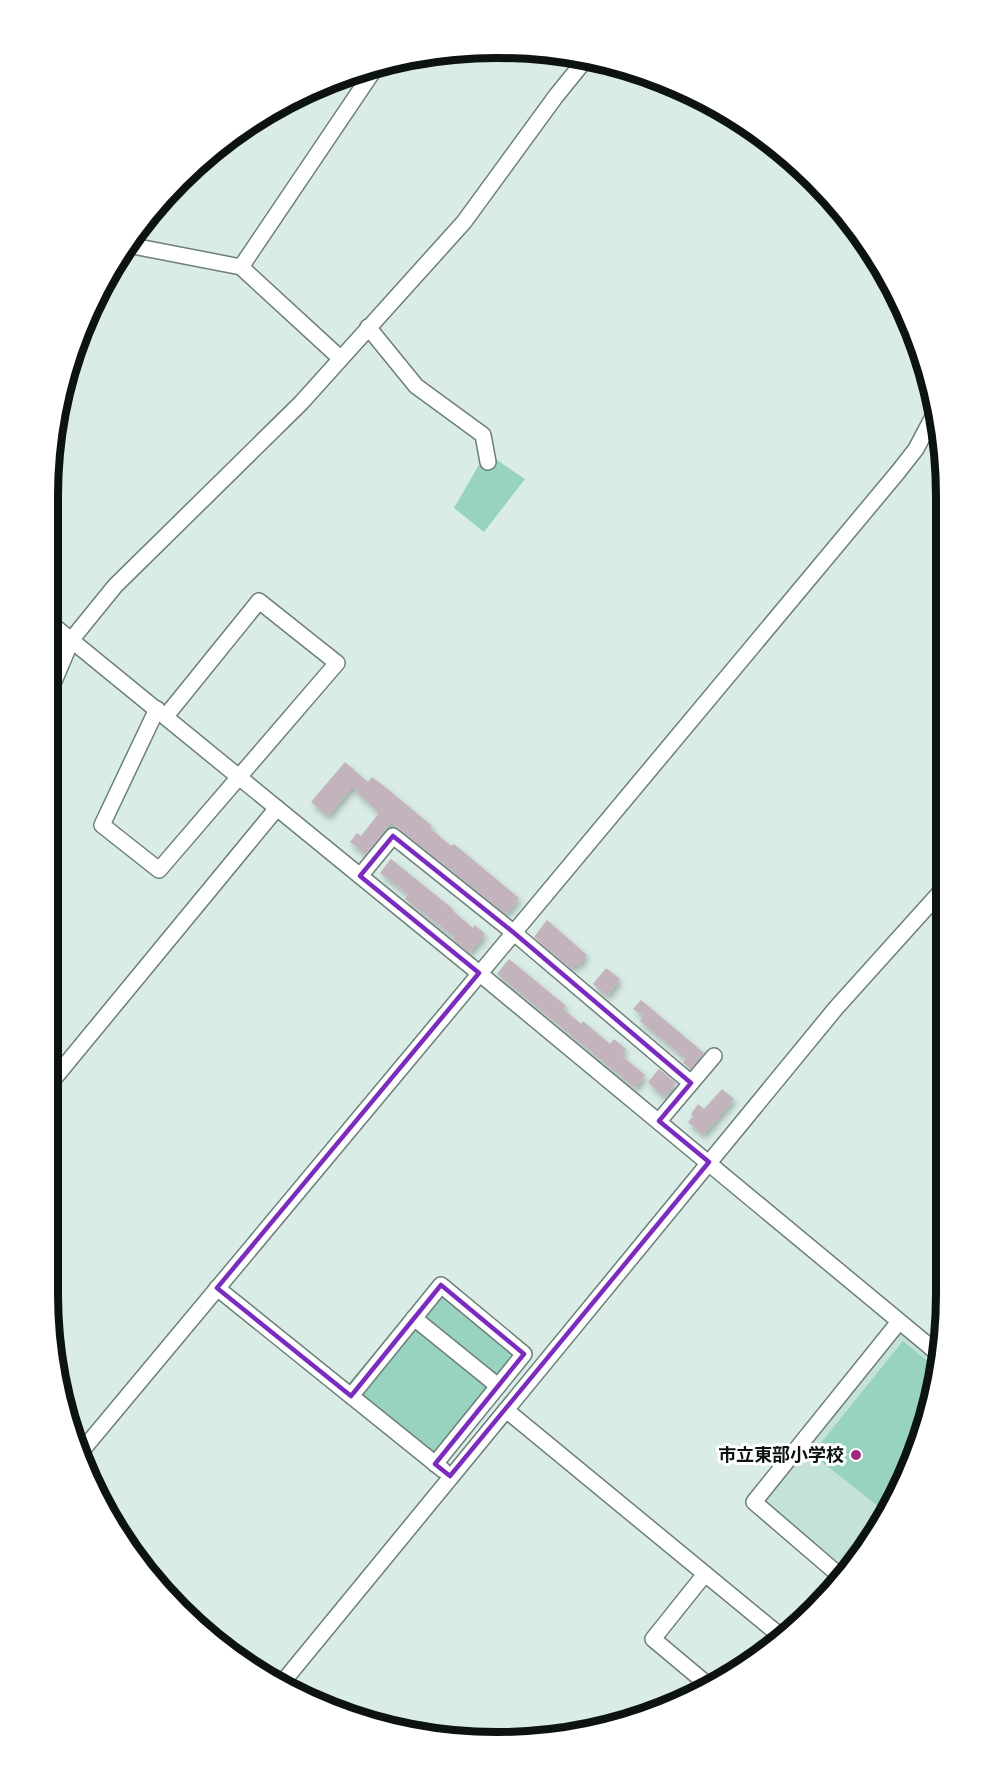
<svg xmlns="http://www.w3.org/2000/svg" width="994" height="1791" viewBox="0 0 994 1791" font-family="Overpass,'Noto Sans JP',sans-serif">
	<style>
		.built { fill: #c5e2d8 }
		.green { fill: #98d3c0 }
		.building { fill: #c3b3bd; filter: url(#shadow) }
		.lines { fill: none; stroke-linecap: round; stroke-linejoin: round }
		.minor-casing { stroke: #6d7f79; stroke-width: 18 }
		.minor { stroke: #fff; stroke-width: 15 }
		.marked { fill: none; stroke: #7b2cbf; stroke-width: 4.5; stroke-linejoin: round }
		.poi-dot { fill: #9f2a84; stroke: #fff; stroke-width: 2 }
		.labels { text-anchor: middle; stroke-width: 6; stroke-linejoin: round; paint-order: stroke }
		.poi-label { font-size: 18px; font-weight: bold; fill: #0c1311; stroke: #fff; text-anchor: end }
		.rim { fill: none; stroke: #0c1311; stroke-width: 8 }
	</style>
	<defs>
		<filter id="shadow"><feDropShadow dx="2.5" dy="4.5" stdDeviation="3" flood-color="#0004"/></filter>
	</defs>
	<rect width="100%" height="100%" fill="#d9ede6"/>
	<path class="built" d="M902 1329 939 1359 931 1411 886 1518 844 1569 763 1500Z"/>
	<g class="green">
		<path d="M494 458 525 479 484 532 454 508 480 463Z"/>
		<path d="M438 1277 529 1353 442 1461 347 1385Z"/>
		<path d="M903 1341 937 1369 931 1411 888 1514 812 1454Z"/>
	</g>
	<g class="building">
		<path d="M345 762 368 782 372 777 389 790 432 826 430 828 451 846 454 844 519 898 506 914 391 822 366 854 350 842 357 833 361 836 379 813 352 787 328 816 311 802Z"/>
		<path d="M391 859 453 909 452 910 473 928 475 925 485 934 469 953 453 939 455 937 405 899 408 894 380 873Z"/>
		<path d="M547 920 587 955 578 966 576 963 571 969 534 937Z"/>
		<path d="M509 959 566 1006 563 1009 581 1024 583 1021 610 1044 614 1039 626 1049 621 1055 645 1075 635 1088 497 974Z"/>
		<path d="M606 968 620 979 607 996 593 984Z"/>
		<path d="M641 1000 704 1053 691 1069 683 1063 686 1059 640 1021 643 1016 633 1009Z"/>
		<path d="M659 1069 676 1083 664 1097 648 1082Z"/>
		<path d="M722 1089 734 1099 703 1135 688 1122 693 1116 691 1114 698 1104 704 1109Z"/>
	</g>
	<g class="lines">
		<defs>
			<g id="minor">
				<path d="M128 245 241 267 340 358"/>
				<path d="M241 267 378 64"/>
				<path d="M368 327 416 386 483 435 488 462"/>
				<path d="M49 622 479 973 940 1355"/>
				<path d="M49 693 72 639 115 586 301 403 464 222 556 96 586 59"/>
				<path d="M157 709 102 825 159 870 337 663 259 601 166 716"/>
				<path d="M360 876 393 836 513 932 691 1083"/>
				<path d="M48 1086 277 808"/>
				<path d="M659 1121 714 1056"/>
				<path d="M217 1288 443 1470"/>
				<path d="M414 1318 498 1386"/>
				<path d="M931 1348 943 1338"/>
				<path d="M351 1396 441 1285 524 1354 435 1464"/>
				<path d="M506 1410 783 1638"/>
				<path d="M80 1453 898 472 916 449 936 411"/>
				<path d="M705 1574 653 1639 708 1685"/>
				<path d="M839 1575 754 1502 898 1323"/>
				<path d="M282 1683 836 1008 944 888"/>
			</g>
		</defs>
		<use href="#minor" class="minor-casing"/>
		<use href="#minor" class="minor"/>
	</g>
	<path class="marked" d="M393 836 513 932 691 1083 659 1121 709 1162 450 1476 435 1464 524 1354 441 1285 351 1396 217 1288 479 973 360 876Z"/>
	<circle class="poi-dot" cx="856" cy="1455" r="6"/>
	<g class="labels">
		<g class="poi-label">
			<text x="844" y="1461">市立東部小学校</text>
		</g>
	</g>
	<path d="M0 0H994V1791H0ZM496 58H498A438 438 0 0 1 936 496V1294A438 438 0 0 1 498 1732H496A438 438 0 0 1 58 1294V496A438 438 0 0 1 496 58Z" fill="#fff" fill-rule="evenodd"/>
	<path class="rim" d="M496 58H498A438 438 0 0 1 936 496V1294A438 438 0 0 1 498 1732H496A438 438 0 0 1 58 1294V496A438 438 0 0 1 496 58Z"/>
</svg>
